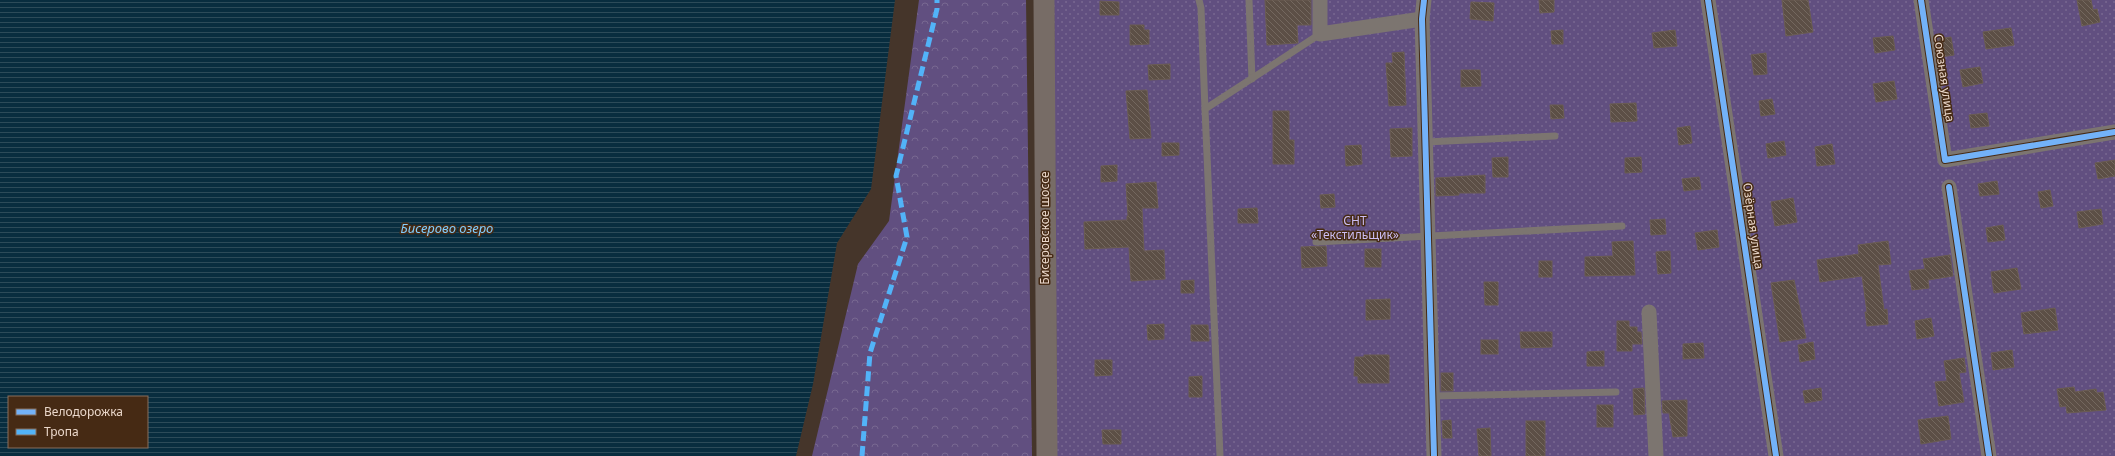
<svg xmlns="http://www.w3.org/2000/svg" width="2115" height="456" viewBox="0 0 2115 456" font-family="'Noto Sans',sans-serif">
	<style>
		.forest { fill: url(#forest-crowns) }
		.garden { fill: url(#garden-dots) }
		.water { fill: url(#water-rules); fill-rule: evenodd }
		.building { fill: url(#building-back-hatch); stroke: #6b5d53 }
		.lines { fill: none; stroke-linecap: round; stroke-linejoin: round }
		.lane { stroke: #7c7570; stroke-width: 7 }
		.street { stroke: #7c7570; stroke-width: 15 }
		.secondary { stroke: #776c66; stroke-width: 21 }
		.quiet { stroke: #52b3f8; stroke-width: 5; stroke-dasharray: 10 5; stroke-linecap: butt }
		.cycleway-casing { stroke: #462a14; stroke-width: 8 }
		.cycleway { stroke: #73b2f8; stroke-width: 6 }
		.labels { text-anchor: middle; stroke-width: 3; stroke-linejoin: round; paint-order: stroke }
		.street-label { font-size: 12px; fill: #ead7ca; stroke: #462a14 }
		.park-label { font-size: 12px; fill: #cbbdf3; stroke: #462a14 }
		.water-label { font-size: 13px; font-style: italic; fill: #81cefe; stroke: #462a14 }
	</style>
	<defs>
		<pattern id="forest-crowns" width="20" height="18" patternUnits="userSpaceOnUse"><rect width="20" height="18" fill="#614f80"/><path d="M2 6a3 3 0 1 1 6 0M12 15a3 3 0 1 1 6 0" fill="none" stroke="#786891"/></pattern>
		<pattern id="garden-dots" width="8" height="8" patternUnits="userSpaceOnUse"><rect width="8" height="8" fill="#614f80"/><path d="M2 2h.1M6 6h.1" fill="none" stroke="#786891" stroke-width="1.8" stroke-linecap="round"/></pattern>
		<pattern id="water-rules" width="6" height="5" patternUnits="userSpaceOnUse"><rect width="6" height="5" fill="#082d3f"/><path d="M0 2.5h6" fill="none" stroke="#2c4b59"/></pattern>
		<pattern id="building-back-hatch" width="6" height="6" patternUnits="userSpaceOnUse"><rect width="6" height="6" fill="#5c4f46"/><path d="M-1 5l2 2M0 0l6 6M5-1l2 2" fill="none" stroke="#74685f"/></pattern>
	</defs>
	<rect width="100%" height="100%" fill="#45352a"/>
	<path class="forest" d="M919 0H1026L1032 456H812L858 264 889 221Z"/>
	<path class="garden" d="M1054 0H2115V456H1057Z"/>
	<path class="water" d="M0 0H895L871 189 837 243 813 384 796 456H0ZM9 397H147V447H9Z"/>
	<g class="building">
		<path d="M1265 0H1311V25H1297L1298 43 1267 45Z"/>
		<path d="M1539 0H1554V12L1540 13Z"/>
		<path d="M1782 0H1808L1813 32 1786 36Z"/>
		<path d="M2077 0H2091L2093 10 2097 9 2100 22 2082 26Z"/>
		<path d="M1100 1 1119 2V15H1100Z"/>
		<path d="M1471 2 1494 3 1493 21 1470 19Z"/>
		<path d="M1130 25H1144V30H1149V44L1130 45Z"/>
		<path d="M2011 28 2014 45 1986 49 1983 32Z"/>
		<path d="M1563 30V44H1552L1551 31Z"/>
		<path d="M1675 30 1677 46 1654 48 1652 33Z"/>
		<path d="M1893 36 1895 50 1875 53 1873 38Z"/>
		<path d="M1951 37 1954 55 1941 57 1938 39Z"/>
		<path d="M1404 52 1406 105 1389 106 1386 63H1393L1392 53Z"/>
		<path d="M1766 53 1767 74 1754 75 1751 55Z"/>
		<path d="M1170 64V79L1149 80 1148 65Z"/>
		<path d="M1980 67 1983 83 1963 87 1960 70Z"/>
		<path d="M1461 70H1480L1481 86 1461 87Z"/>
		<path d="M1894 81 1897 99 1876 102 1873 84Z"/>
		<path d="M1147 90 1151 138 1130 139 1126 91Z"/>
		<path d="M1772 99 1775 114 1761 116 1759 101Z"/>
		<path d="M1636 103 1637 121 1611 122 1610 104Z"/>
		<path d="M1550 105H1563L1564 118 1551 119Z"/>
		<path d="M1273 111H1289V140H1294V164H1273Z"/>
		<path d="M1987 113 1989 126 1971 128 1969 115Z"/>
		<path d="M1690 126 1692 143 1679 145 1677 128Z"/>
		<path d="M1412 128V156L1391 157 1390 129Z"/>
		<path d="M1784 141 1786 155 1768 158 1766 144Z"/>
		<path d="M1162 143H1179V155L1162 156Z"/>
		<path d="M1832 144 1835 164 1817 166 1815 147Z"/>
		<path d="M1361 145 1362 164 1346 166 1345 146Z"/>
		<path d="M1508 157V177H1493L1492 158Z"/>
		<path d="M1641 157 1642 172 1625 173V158Z"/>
		<path d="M2115 160V176L2098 179 2095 163Z"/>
		<path d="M1117 165V181L1101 182V166Z"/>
		<path d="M1485 175V193H1459V195L1436 196V178Z"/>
		<path d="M1699 177 1701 189 1684 191 1682 179Z"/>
		<path d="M1997 181 1999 194 1980 196 1978 184Z"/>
		<path d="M1156 182 1158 208H1142L1144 251 1164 250 1165 279 1131 281 1129 247 1085 249 1084 222 1127 220V216H1128L1126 184Z"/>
		<path d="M2050 190 2053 206 2041 208 2038 192Z"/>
		<path d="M1334 194 1335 207 1321 208 1320 195Z"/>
		<path d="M1793 198 1797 222 1775 226 1771 202Z"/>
		<path d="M1257 208 1258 223H1238V209Z"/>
		<path d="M2101 209 2103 224 2079 228 2077 212Z"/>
		<path d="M1665 219 1666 234 1651 235 1650 220Z"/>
		<path d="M2003 225 2005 240 1988 242 1986 228Z"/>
		<path d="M1717 230 1719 247 1698 250 1695 233Z"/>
		<path d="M1633 241 1635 275 1585 276V257L1613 256 1612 242Z"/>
		<path d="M1888 241 1891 264 1878 265 1884 310 1887 309 1888 324 1867 326 1865 312H1867L1862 276 1820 282 1817 260 1859 254 1858 245Z"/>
		<path d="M1326 246 1327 266 1302 268 1301 247Z"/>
		<rect x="1365" y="249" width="16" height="18"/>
		<path d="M1670 251 1671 273 1658 274 1656 252Z"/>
		<path d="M1950 255 1953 276 1928 280 1929 288 1912 290 1909 271 1925 269 1923 259Z"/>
		<rect x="1539" y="261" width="13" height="16"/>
		<path d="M2017 268 2021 289 1994 293 1991 272Z"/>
		<path d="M1194 280V293H1181V281Z"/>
		<path d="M1794 280 1806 338 1780 342 1771 283Z"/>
		<path d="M1484 282H1498V305H1485Z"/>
		<path d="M1390 299V319L1366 320V300Z"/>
		<path d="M2055 308 2058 330 2024 334 2021 313Z"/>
		<path d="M1931 318 1934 336 1917 339 1915 321Z"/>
		<path d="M1617 321H1629V327H1637V332H1641L1642 344H1632V351H1617Z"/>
		<path d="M1164 324V339L1148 340 1147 325Z"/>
		<path d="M1191 325H1208L1209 341H1191Z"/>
		<path d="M1520 332H1552V347L1521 348Z"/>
		<rect x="1481" y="340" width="17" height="14"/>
		<path d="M1813 342 1815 359 1800 362 1798 345Z"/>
		<path d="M1703 343 1704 358 1683 359V344Z"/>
		<path d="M2012 350 2014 367 1993 370 1991 353Z"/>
		<path d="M1604 351V366H1587V352Z"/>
		<path d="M1364 355H1389V383H1358V376H1354L1355 357H1364Z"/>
		<path d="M1964 358 1966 372 1959 373 1964 402 1939 406 1935 382 1947 381 1944 361Z"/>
		<path d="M1095 360H1112V375L1095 376Z"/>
		<rect x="1441" y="373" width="12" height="18"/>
		<path d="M1202 376V397H1189V377Z"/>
		<path d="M2074 387 2075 392 2096 389 2097 393 2103 392 2106 410 2067 413 2066 406 2060 407 2057 389Z"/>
		<path d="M1644 388 1645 414 1634 415 1633 389Z"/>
		<path d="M1821 388 1822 400 1805 403 1803 391Z"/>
		<path d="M1687 400V436L1673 437 1669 413H1663L1662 401Z"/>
		<rect x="1597" y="405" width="16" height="22"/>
		<path d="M1948 416 1951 439 1921 444 1918 420Z"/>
		<path d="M1451 420 1452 438H1443L1442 421Z"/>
		<rect x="1526" y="421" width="19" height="35"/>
		<path d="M1490 428 1491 456H1479L1477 429Z"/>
		<path d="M1102 430H1121V444H1103Z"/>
	</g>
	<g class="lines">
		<g class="lane">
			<path d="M1199 0 1201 8 1205 109"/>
			<path d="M1249 0 1252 79"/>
			<path d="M1426 142 1555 136"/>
			<path d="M1316 242 1622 226"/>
			<path d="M1432 396 1616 392"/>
			<path d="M1220 456 1205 109 1320 34"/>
		</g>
		<g class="street">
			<path d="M1320 0V34L1422 19"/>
			<path d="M1424 0 1422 19 1434 456"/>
			<path d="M1708 0 1776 456"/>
			<path d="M1921 0 1945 160 2115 132"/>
			<path d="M1949 187 1989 456"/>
			<path d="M1649 312 1656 456"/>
		</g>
		<path class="secondary" d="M1044 0 1047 456"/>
		<path class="quiet" d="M862 456 870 353 907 237 896 176 937 9V0"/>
		<defs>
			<g id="cycleway">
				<path d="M1424 0 1422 19 1434 456"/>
				<path d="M1708 0 1776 456"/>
				<path d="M1921 0 1945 160 2115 132"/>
				<path d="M1949 187 1989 456"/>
			</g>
		</defs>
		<use href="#cycleway" class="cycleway-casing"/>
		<use href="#cycleway" class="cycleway"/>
	</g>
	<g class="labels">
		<g class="street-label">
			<text transform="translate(1944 78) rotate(82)" y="4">Союзная улица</text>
			<text transform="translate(1753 226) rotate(82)" y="4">Озёрная улица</text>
			<text transform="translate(1045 228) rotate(-90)" y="4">Бисеровское шоссе</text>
		</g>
		<g class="park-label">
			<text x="1355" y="225">СНТ<tspan x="1355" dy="14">«Текстильщик»</tspan></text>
		</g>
		<g class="water-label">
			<text x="447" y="233">Бисерово озеро</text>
		</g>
	</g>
	<rect x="8" y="396" width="140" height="52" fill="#462a14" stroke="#886f5d"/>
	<rect x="16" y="409" width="20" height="6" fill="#73b2f8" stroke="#886f5d"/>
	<text x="44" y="416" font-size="12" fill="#ead7ca">Велодорожка</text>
	<rect x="16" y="429" width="20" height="6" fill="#52b3f8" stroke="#886f5d"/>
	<text x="44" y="436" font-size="12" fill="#ead7ca">Тропа</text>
</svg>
